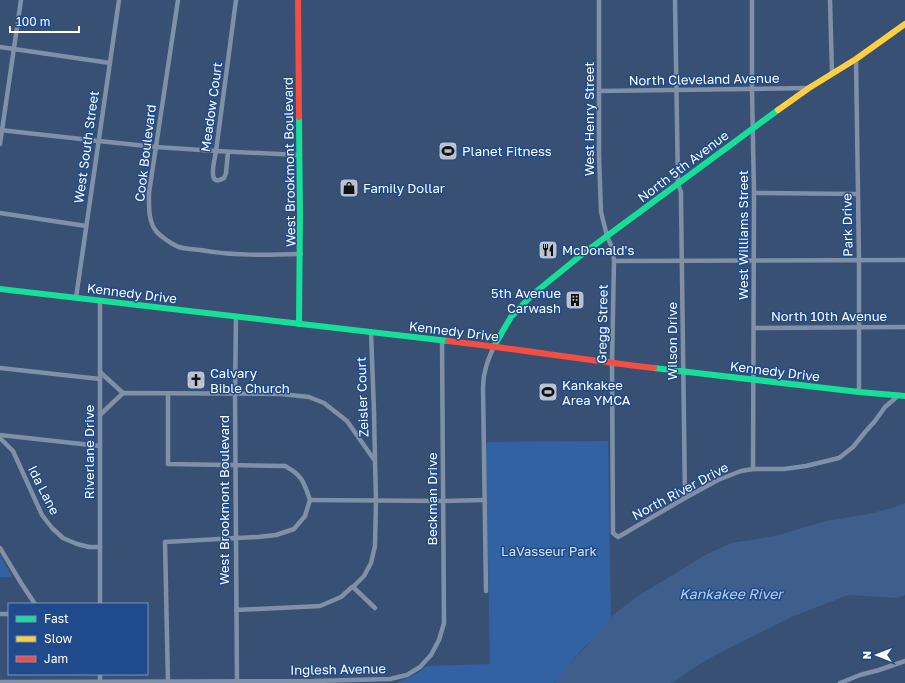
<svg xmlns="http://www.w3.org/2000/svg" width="905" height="683" viewBox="0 0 905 683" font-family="'Golos Text',sans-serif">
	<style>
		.green { fill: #3362a2 }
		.water { fill: #3e5e8c }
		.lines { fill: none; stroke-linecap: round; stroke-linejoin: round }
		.street { stroke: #7f90a7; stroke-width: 4.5 }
		.fast { stroke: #16e098; stroke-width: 6 }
		.slow { stroke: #ffcf43; stroke-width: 6 }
		.jam { stroke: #f24e42; stroke-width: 6 }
		.labels { text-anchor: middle; stroke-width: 3; stroke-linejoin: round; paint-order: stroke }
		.street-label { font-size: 13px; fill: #fff; stroke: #1f4b8c }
		.poi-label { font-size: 13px; fill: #fff; stroke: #1f4b8c; text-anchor: start }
		.park-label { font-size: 13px; fill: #d1e2f9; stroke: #1f4b8c }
		.water-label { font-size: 14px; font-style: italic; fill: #b8d1f3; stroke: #1f4b8c }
	</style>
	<rect width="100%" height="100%" fill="#385074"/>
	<g class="green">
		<path d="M608 441 611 624 584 647 554 683H396L415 675 427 666 490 664 486 449 487 442Z"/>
		<path d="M0 555 12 577H0Z"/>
	</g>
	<path class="water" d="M905 503V595L896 598 848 595 794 616 739 643 703 662 671 683H554L567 667 599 632 613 615 638 596 707 554 731 543 775 536 826 521 869 514 895 507Z"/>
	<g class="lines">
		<g class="street">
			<path d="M178 0 149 193C149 205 148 221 156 231 160 236 173 245 179 247 185 249 193 249 200 250 233 256 267 255 301 254"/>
			<path d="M599 0V155L601 212 607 236 613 250 614 261 612 363 613 533 618 537 625 533 685 498 718 480 741 471 753 469H784L806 466 839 458 853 447 866 431 875 421 885 407 899 395"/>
			<path d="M675 0 678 184 681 192V200L685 498"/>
			<path d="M752 0V89L754 193 753 469"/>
			<path d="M830 0 832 73"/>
			<path d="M0 47 110 63"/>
			<path d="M856 59 859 261V392"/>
			<path d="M599 91 809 88"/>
			<path d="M0 130 99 141 156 147 216 151 300 155"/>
			<path d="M0 144 21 0"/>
			<path d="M228 152 226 173 224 178C206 189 215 159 216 151L236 0"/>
			<path d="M754 193 857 194"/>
			<path d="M0 213 86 226"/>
			<path d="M614 261 905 260"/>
			<path d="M76 298 119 0"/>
			<path d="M236 316 235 394 237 683"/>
			<path d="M754 328 905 327"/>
			<path d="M371 332 374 411 375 460"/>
			<path d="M0 368 100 379"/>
			<path d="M100 372 123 393"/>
			<path d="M168 394V464L285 466C302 475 304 482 310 500"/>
			<path d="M100 415 123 393 281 394 309 397 324 403 347 421 375 461 376 500 375 546 371 563 364 576 353 587H352L341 597 320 606 236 610"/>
			<path d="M0 435 100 446"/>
			<path d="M0 438 13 451 42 515 52 528 63 538 77 544 89 547H100"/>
			<path d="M310 500 444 501 484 500"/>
			<path d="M0 548 21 583 35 604"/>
			<path d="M353 587 375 608"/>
			<path d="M486 591 483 387C483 372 488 360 494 346"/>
			<path d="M100 604V300"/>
			<path d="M0 614H9"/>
			<path d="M100 674V683"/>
			<path d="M0 682 314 681 390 679 407 675 420 667 431 655 439 640 444 623 442 340"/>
			<path d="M168 683 165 542 258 537 276 535 294 529 305 516 310 500"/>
			<path d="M840 683 860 675 879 670 905 661"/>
		</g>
		<g class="fast">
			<path d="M0 289 448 341"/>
			<path d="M299 324 300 215 299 117"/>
			<path d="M494 346 511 317 532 295 580 256 778 110"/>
			<path d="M654 368 859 392 905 396"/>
		</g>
		<path class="slow" d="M778 110 809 88 856 59 905 24"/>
		<g class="jam">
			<path d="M298 0 299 117"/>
			<path d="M448 341C517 349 585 360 654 368"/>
		</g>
	</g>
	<defs>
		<symbol id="stadium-square" viewBox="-11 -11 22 22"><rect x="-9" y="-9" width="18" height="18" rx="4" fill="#b9c2ce" stroke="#1f4b8c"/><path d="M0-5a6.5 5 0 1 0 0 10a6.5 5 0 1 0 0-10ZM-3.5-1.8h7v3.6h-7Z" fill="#111"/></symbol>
		<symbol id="shop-square" viewBox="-11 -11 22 22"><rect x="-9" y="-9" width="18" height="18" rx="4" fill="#b9c2ce" stroke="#1f4b8c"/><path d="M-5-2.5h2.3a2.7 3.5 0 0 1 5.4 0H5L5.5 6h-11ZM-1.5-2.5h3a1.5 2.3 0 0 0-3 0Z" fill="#111"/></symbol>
		<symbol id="restaurant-square" viewBox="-11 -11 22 22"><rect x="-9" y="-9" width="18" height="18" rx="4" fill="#b9c2ce" stroke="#1f4b8c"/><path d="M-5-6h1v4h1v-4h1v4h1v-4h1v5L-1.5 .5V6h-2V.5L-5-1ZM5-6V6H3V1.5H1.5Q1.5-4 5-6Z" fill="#111"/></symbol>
		<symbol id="building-square" viewBox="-11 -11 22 22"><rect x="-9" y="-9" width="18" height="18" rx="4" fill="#b9c2ce" stroke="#1f4b8c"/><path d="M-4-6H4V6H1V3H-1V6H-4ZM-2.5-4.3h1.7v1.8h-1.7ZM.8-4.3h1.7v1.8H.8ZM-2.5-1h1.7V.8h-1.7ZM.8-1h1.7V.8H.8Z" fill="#111"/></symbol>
		<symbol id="church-square" viewBox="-11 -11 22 22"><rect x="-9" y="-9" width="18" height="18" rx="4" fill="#b9c2ce" stroke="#1f4b8c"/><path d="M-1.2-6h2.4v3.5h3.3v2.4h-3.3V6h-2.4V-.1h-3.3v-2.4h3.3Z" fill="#111"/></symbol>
	</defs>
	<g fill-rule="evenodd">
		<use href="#stadium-square" x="437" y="140" width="22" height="22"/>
		<use href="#shop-square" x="338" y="177" width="22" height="22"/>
		<use href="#restaurant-square" x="537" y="239" width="22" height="22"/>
		<use href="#building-square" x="564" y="289" width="22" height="22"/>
		<use href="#church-square" x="185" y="369" width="22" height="22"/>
		<use href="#stadium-square" x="537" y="381" width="22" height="22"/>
	</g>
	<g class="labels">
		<g class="street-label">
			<text transform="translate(704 79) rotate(-1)" y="5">North Cleveland Avenue</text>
			<text transform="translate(211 107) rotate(-82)" y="5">Meadow Court</text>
			<text transform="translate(589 119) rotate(-90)" y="5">West Henry Street</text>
			<text transform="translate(86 147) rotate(-82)" y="5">West South Street</text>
			<text transform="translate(145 153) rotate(-83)" y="5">Cook Boulevard</text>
			<text transform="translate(289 162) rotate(-91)" y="5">West Brookmont Boulevard</text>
			<text transform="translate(683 166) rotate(-37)" y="5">North 5th Avenue</text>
			<text transform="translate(847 225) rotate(-91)" y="5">Park Drive</text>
			<text transform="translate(743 235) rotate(-90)" y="5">West Williams Street</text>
			<text transform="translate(132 293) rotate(7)" y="5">Kennedy Drive</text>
			<text x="829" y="321">North 10th Avenue</text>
			<text transform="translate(602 324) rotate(-89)" y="5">Gregg Street</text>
			<text transform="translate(454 331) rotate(7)" y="5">Kennedy Drive</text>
			<text transform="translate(672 341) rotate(-90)" y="5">Wilson Drive</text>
			<text transform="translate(775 371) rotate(7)" y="5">Kennedy Drive</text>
			<text transform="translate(362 397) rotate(-92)" y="5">Zeisler Court</text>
			<text transform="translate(89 452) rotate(-90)" y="5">Riverlane Drive</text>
			<text transform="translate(44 490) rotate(63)" y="5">Ida Lane</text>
			<text transform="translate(680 491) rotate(-28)" y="5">North River Drive</text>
			<text transform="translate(432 499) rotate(-90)" y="5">Beckman Drive</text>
			<text transform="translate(224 500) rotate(-90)" y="5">West Brookmont Boulevard</text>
			<text transform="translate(338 669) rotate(-1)" y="5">Inglesh Avenue</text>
		</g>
		<g class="poi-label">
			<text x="462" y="156">Planet Fitness</text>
			<text x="363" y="193">Family Dollar</text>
			<text x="562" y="255">McDonald's</text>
			<text x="561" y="298" text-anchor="end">5th Avenue<tspan x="561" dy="15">Carwash</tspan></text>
			<text x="210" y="378">Calvary<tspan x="210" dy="15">Bible Church</tspan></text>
			<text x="562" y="390">Kankakee<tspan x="562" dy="15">Area YMCA</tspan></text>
		</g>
		<g class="park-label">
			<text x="549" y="556">LaVasseur Park</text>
		</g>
		<g class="water-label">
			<text x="731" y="599">Kankakee River</text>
		</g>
	</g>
	<rect x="8" y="603" width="140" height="72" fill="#1f4b8c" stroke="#7993ba"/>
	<rect x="16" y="616" width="20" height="6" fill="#16e098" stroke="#7993ba"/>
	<text x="44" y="623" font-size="12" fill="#ffffff">Fast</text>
	<rect x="16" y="636" width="20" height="6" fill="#ffcf43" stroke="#7993ba"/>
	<text x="44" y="643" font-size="12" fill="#ffffff">Slow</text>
	<rect x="16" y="656" width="20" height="6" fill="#f24e42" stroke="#7993ba"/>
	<text x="44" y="663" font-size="12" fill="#ffffff">Jam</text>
	<g transform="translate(877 655) rotate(270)" stroke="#1f4b8c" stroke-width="3" paint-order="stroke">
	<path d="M0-3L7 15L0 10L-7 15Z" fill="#ffffff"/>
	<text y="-6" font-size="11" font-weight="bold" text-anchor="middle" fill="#ffffff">N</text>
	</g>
	<path d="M10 26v6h69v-6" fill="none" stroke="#ffffff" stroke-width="2"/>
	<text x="16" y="26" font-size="12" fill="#ffffff" stroke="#1f4b8c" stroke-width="3" paint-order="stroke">100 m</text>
</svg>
